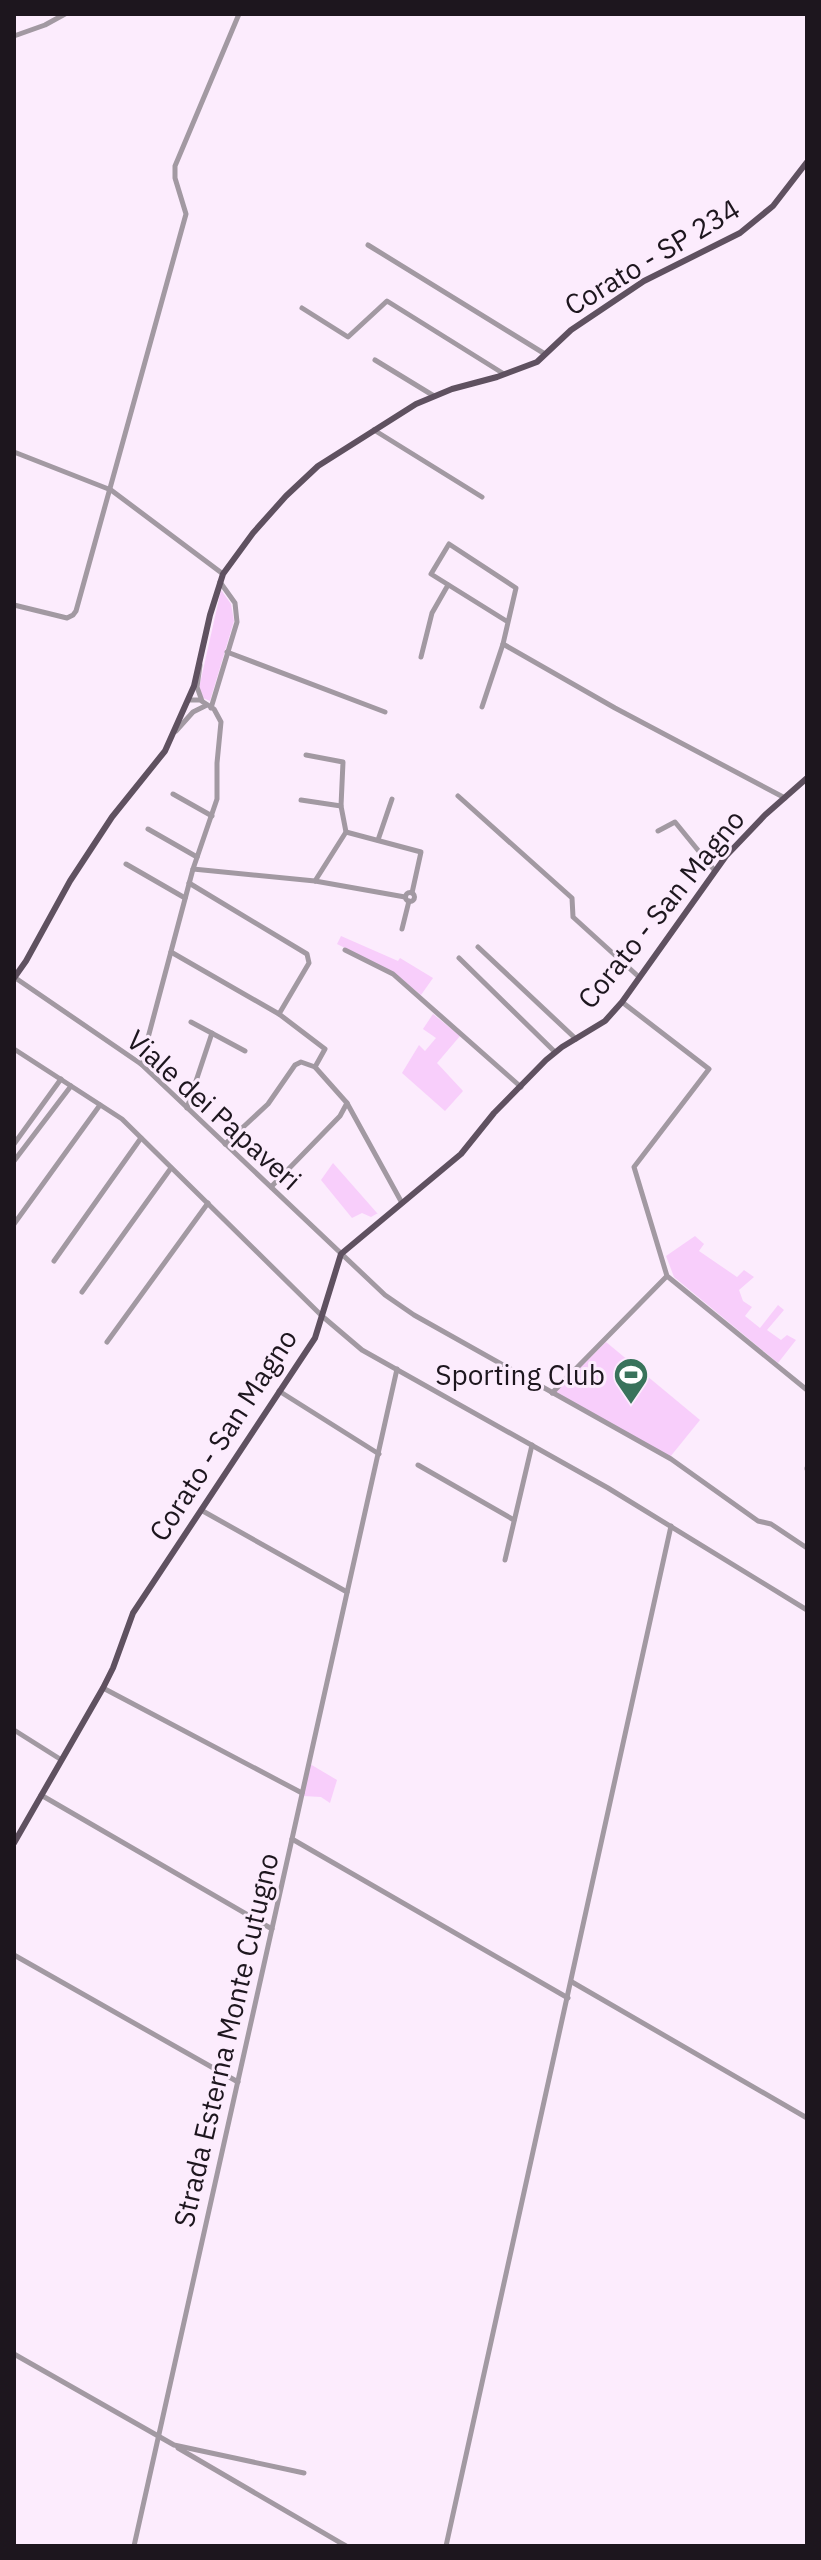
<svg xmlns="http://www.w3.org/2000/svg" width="821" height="2560" viewBox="0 0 821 2560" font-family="'IBM Plex Sans',sans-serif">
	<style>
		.green { fill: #f8cefb }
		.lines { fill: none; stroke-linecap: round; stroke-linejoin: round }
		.minor { stroke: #a299a2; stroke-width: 5 }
		.major { stroke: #5f5160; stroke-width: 6 }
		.labels { text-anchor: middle; stroke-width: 6; stroke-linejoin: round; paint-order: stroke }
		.street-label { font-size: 28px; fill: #1d161e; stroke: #fcecfd }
		.poi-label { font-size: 28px; fill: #1d161e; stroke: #fcecfd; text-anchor: end }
	</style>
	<rect width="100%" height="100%" fill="#fcecfd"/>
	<g class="green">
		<path d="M221 590 231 604 234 621 210 701 203 698 199 688Z"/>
		<path d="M341 936 398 961 400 958 433 978 421 995 393 972 337 944Z"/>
		<path d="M433 1014 460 1036 437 1063 463 1091 445 1111 402 1073 419 1045 425 1051 436 1038 423 1029Z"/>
		<path d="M333 1163 377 1213H378L371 1217 362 1213 352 1218 321 1180Z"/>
		<path d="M695 1236 704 1244 699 1251 737 1277 744 1270 754 1277 739 1290 743 1301 752 1307 745 1316 760 1328 778 1305 784 1310 767 1330 781 1340 787 1335 796 1340 778 1363 674 1277 666 1256Z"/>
		<path d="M606 1342 700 1420 670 1457 555 1392Z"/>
		<path d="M310 1764 337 1780 330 1803 321 1797 303 1796Z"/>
	</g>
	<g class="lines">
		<g class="minor">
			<path d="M14 36 45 25 65 14"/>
			<path d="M368 245 545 354"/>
			<path d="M302 308 348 337 387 301 504 374"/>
			<path d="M375 360 434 396"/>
			<path d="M374 430 482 497"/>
			<path d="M14 452 111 490 223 574"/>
			<path d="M14 605 67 618 73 615 76 611 186 214 175 178V166L239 14"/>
			<path d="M503 644 615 708 785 798"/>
			<path d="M227 652 385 712"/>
			<path d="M421 657 432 613 448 585"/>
			<path d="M200 665 197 687 202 701"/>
			<path d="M482 707 503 644 516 588 449 544 431 574 508 622"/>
			<path d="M211 708 237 622 235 603 220 582"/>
			<path d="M176 731 193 712 205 706"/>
			<path d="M306 755 343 762 341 806 346 832 315 881"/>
			<path d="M173 794 212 816"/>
			<path d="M458 796 572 898 573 917 639 977"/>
			<path d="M301 800 341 806"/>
			<path d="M148 829 197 857"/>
			<path d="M658 831 675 822 715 871"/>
			<path d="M346 832 421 852 412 893"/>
			<path d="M378 840 392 799"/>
			<path d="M126 864 185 898"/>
			<path d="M193 869 315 881 405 897"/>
			<path d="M189 883 307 954 309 963 279 1014"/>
			<circle cx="410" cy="897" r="4.5"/>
			<path d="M402 929 409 901"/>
			<path d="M478 947 576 1039"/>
			<path d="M345 950 393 974 521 1087"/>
			<path d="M171 952 279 1014 325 1049 315 1067 301 1062 295 1065 268 1104 225 1144"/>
			<path d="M459 958 555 1052"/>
			<path d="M14 977 141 1064 385 1295 414 1315 671 1459 758 1521 771 1524 807 1548"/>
			<path d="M622 1002 709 1069 634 1167 667 1276 807 1390"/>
			<path d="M191 1022 245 1051"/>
			<path d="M14 1049 122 1119 322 1316 362 1350 608 1488 807 1610"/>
			<path d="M141 1064 193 869 217 799V763L221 722 214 709 200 700H189"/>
			<path d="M315 1067 347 1103 402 1203"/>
			<path d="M187 1108 212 1033"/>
			<path d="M14 1144 61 1079"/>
			<path d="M14 1161 71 1086"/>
			<path d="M271 1187 340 1116 347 1103"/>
			<path d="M14 1224 100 1105"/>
			<path d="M54 1261 141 1138"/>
			<path d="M82 1292 171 1168"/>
			<path d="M107 1342 208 1203"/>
			<path d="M279 1391 379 1454"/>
			<path d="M552 1393 667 1276"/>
			<path d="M418 1465 514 1520"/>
			<path d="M807 1469V1468"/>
			<path d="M201 1510 347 1592"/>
			<path d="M505 1560 532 1445"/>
			<path d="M103 1688 302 1793"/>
			<path d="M14 1730 60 1759"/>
			<path d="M41 1795 272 1929"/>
			<path d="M292 1839 568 1998"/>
			<path d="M14 1955 238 2082"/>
			<path d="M572 1982 807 2118"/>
			<path d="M14 2354 174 2445 304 2473"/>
			<path d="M178 2448 346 2546"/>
			<path d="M134 2546 397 1369"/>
			<path d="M446 2546 671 1526"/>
		</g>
		<g class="major">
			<path d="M14 978 26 961 70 881 112 817 165 751 194 686 210 615 223 574 253 533 286 496 318 466 416 404 452 389 497 377 537 362 571 330 644 281 740 233 773 206 807 162"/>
			<path d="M14 1843 103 1688 113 1668 133 1613 315 1338 341 1254 461 1154 494 1113 546 1060 562 1047 605 1021 622 1002 726 856 765 815 807 778"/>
		</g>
	</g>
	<defs>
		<symbol id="stadium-pin" viewBox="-11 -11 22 30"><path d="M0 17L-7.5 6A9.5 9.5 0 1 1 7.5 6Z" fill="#39735b" stroke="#fcecfd"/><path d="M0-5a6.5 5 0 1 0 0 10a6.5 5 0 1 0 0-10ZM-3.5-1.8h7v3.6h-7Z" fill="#fff"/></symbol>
	</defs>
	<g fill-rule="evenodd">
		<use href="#stadium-pin" x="611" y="1355" width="40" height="54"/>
	</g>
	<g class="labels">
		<g class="street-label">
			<text transform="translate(652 257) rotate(-31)" y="10">Corato - SP 234</text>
			<text transform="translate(661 909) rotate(-51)" y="10">Corato - San Magno</text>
			<text transform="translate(214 1110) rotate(42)" y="10">Viale dei Papaveri</text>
			<text transform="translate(223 1435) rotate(-57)" y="10">Corato - San Magno</text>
			<text transform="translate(226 2040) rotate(-77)" y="10">Strada Esterna Monte Cutugno</text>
		</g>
		<g class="poi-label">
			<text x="605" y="1385">Sporting Club</text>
		</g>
	</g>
	<rect width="821" height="2560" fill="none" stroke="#1d161e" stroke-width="32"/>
</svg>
